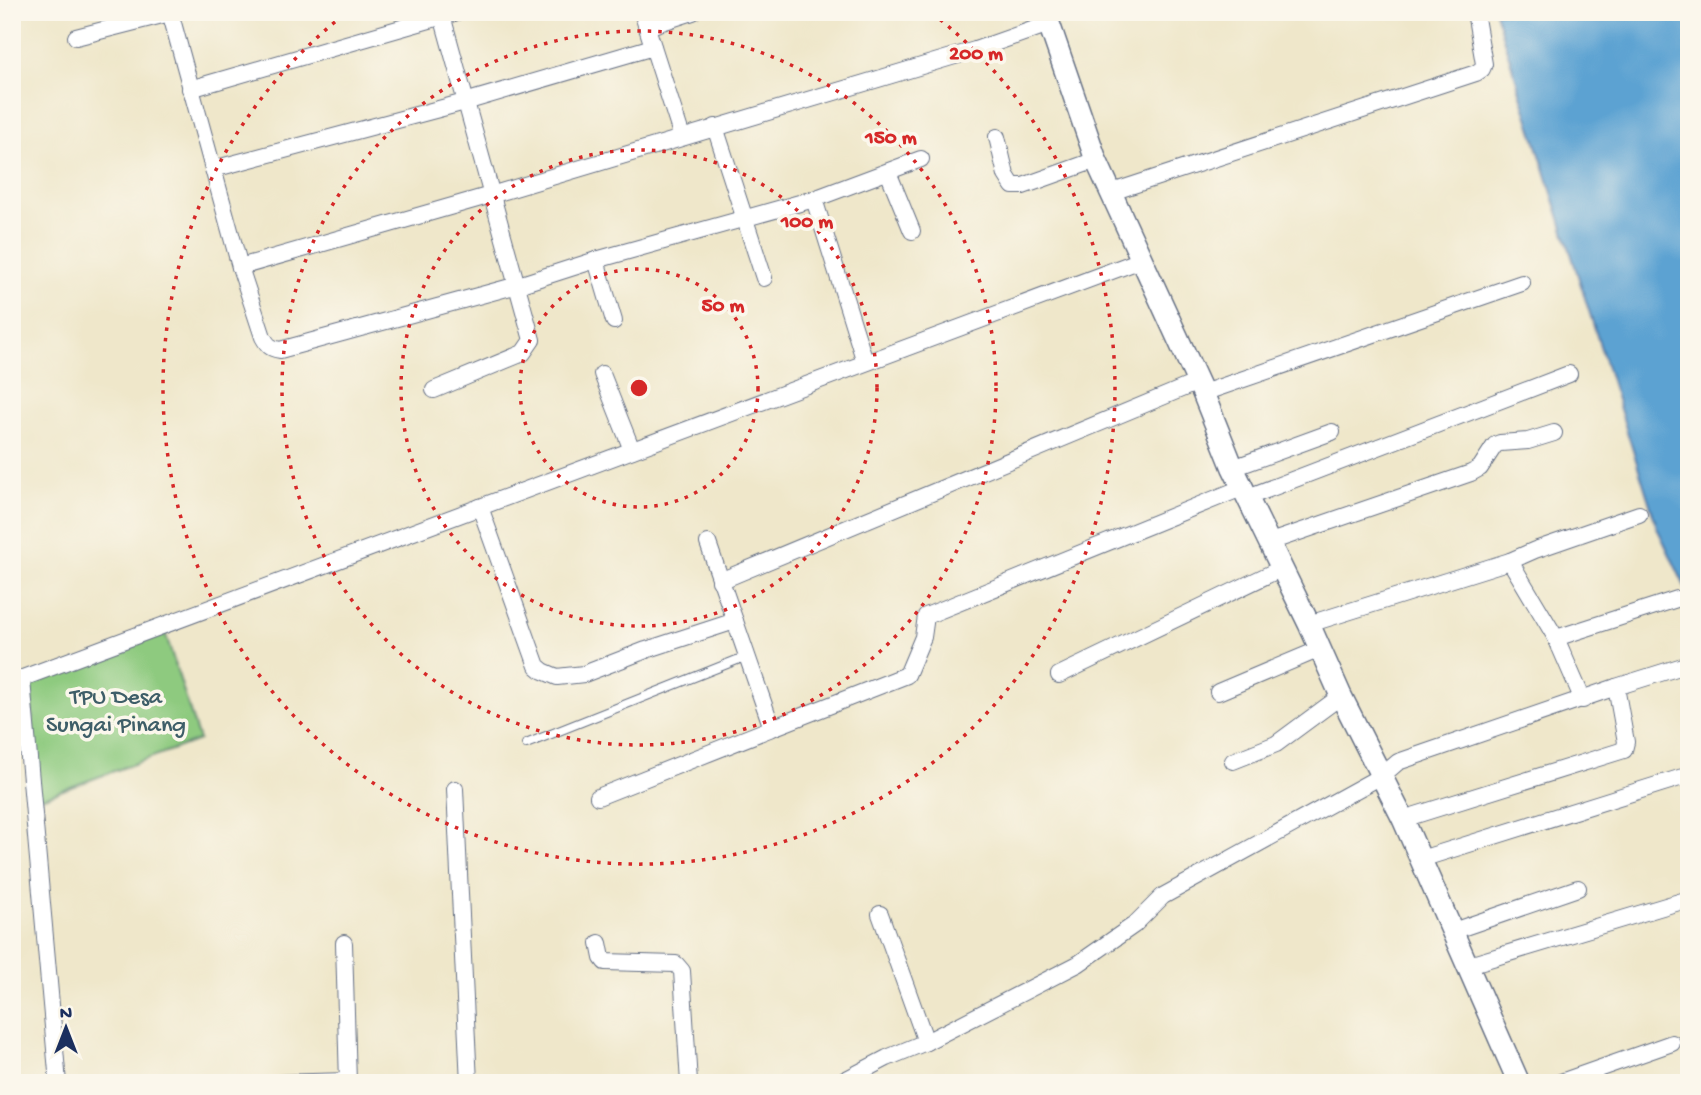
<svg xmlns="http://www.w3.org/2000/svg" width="1701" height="1095" viewBox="0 0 1701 1095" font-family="'Gochi Hand',sans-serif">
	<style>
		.green { fill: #8eca7f; stroke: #547c6e; stroke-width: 2 }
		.water { fill: #5ca2d2; stroke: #3c6898; stroke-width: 2 }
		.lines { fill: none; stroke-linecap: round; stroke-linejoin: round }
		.service-casing { stroke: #656f84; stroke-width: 10 }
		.minor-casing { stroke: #656f84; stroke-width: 18 }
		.secondary-casing { stroke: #656f84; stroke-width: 24 }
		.service { stroke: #fff; stroke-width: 8 }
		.minor { stroke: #fff; stroke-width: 16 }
		.secondary { stroke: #fff; stroke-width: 21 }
		.ring { fill: none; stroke: #d62828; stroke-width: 3.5; stroke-dasharray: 3.5 7 }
		.labels { text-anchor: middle; stroke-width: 7; stroke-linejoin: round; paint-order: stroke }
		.park-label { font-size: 24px; fill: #3e5e68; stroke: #fbf7ec }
		.centre { fill: #d62828; stroke: #fbf7ec; stroke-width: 3.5 }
		.ring-label { font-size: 21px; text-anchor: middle; font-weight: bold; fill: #d62828; stroke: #fbf7ec; stroke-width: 7; stroke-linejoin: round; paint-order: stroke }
	</style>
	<rect width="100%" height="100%" fill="#fbf7ec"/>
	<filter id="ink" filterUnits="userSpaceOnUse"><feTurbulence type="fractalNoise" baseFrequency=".0143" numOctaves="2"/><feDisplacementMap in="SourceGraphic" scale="14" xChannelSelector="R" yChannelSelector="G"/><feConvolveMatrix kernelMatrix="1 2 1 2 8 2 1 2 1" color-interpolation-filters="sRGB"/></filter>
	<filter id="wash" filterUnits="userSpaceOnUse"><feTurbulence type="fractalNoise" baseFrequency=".00686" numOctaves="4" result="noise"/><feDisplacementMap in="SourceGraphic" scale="28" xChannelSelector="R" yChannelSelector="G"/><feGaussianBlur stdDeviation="1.57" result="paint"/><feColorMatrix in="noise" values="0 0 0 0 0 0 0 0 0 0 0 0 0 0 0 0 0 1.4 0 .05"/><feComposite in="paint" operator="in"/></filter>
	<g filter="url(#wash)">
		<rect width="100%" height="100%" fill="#efe7ca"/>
		<path class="green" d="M164 629 199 740 38 799 30 681Z"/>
		<path class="water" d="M1495 12H1689V595L1658 530Z"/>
	</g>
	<g filter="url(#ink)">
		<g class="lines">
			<defs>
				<path id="service" d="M526 744 747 656"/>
				<g id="minor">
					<path d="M170 12 240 267 263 337C268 346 270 348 280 350L518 285 596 260 814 199 921 159"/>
					<path d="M642 12 682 137"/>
					<path d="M647 27 693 12"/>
					<path d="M76 37 174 12"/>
					<path d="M190 89 457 12"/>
					<path d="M715 127 764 278"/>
					<path d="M997 137 1006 175 1013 186H1023L1096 160"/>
					<path d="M213 169 465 102 653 47"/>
					<path d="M888 172 912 231"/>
					<path d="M1112 192 1476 73 1482 69 1484 64 1475 12"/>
					<path d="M814 199 865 362"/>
					<path d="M596 260 614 321"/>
					<path d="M240 267 491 195 975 50 1049 24"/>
					<path d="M602 374 632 450"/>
					<path d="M434 390 523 353 532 340 441 12"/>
					<path d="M1203 393 1522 283"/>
					<path d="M1233 468 1332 432"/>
					<path d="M1248 497 1569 374"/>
					<path d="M480 507 537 666 543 671 557 677 584 674 646 650 735 621"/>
					<path d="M1270 542 1471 473 1480 468 1495 445 1500 443 1528 441 1554 433"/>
					<path d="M1510 561 1556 638 1583 700"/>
					<path d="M720 581 1198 382"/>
					<path d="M1309 624 1510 561 1535 550 1639 514"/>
					<path d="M1556 638 1677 599"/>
					<path d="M1059 675 1282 568"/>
					<path d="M22 680 58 1083"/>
					<path d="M12 682 1141 260"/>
					<path d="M1616 687 1689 664"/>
					<path d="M1218 692 1320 649"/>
					<path d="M772 728 907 675 923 637 926 616 1244 487"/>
					<path d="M1233 761 1276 744 1341 696"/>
					<path d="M455 789 469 1083"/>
					<path d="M598 797 772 728 708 543"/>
					<path d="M1421 859 1689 775"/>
					<path d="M880 914 926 1042"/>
					<path d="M1453 931 1578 888"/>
					<path d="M344 943 348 1083"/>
					<path d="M599 943 602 958 605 962 676 964 682 971 689 1083"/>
					<path d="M1469 965 1689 899"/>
					<path d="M277 1083 348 1081"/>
					<path d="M839 1083 887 1058 926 1042 1078 964 1134 925 1163 896 1383 775 1398 762 1616 687 1626 742 1624 750 1403 819"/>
					<path d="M1558 1083 1672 1043"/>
				</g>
				<path id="secondary" d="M1045 12 1096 160 1203 393 1233 468 1309 624 1341 696 1403 819 1519 1083"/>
			</defs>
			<use href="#service" class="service-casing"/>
			<use href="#minor" class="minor-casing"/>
			<use href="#secondary" class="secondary-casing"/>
			<use href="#service" class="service"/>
			<use href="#minor" class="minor"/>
			<use href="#secondary" class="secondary"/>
		</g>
	</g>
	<g class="ring">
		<circle cx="639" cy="388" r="119"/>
		<circle cx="639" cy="388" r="238"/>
		<circle cx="639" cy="388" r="357"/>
		<path d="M932 13A476 476 0 1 1 346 13"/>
	</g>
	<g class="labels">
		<g class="park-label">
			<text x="116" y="703">TPU Desa<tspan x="116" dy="28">Sungai Pinang</tspan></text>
		</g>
	</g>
	<circle cx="639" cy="388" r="10" class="centre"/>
	<g class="ring-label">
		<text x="976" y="59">200 m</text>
		<text x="891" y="143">150 m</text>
		<text x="807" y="227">100 m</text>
		<text x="723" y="311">50 m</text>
	</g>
	<rect width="1701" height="1095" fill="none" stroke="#fbf7ec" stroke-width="42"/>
	<g transform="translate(66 1028)" stroke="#fbf7ec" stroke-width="5" paint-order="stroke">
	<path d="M0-5L12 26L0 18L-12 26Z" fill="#1b2f5e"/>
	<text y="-10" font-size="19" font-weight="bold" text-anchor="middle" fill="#1b2f5e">N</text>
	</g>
</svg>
